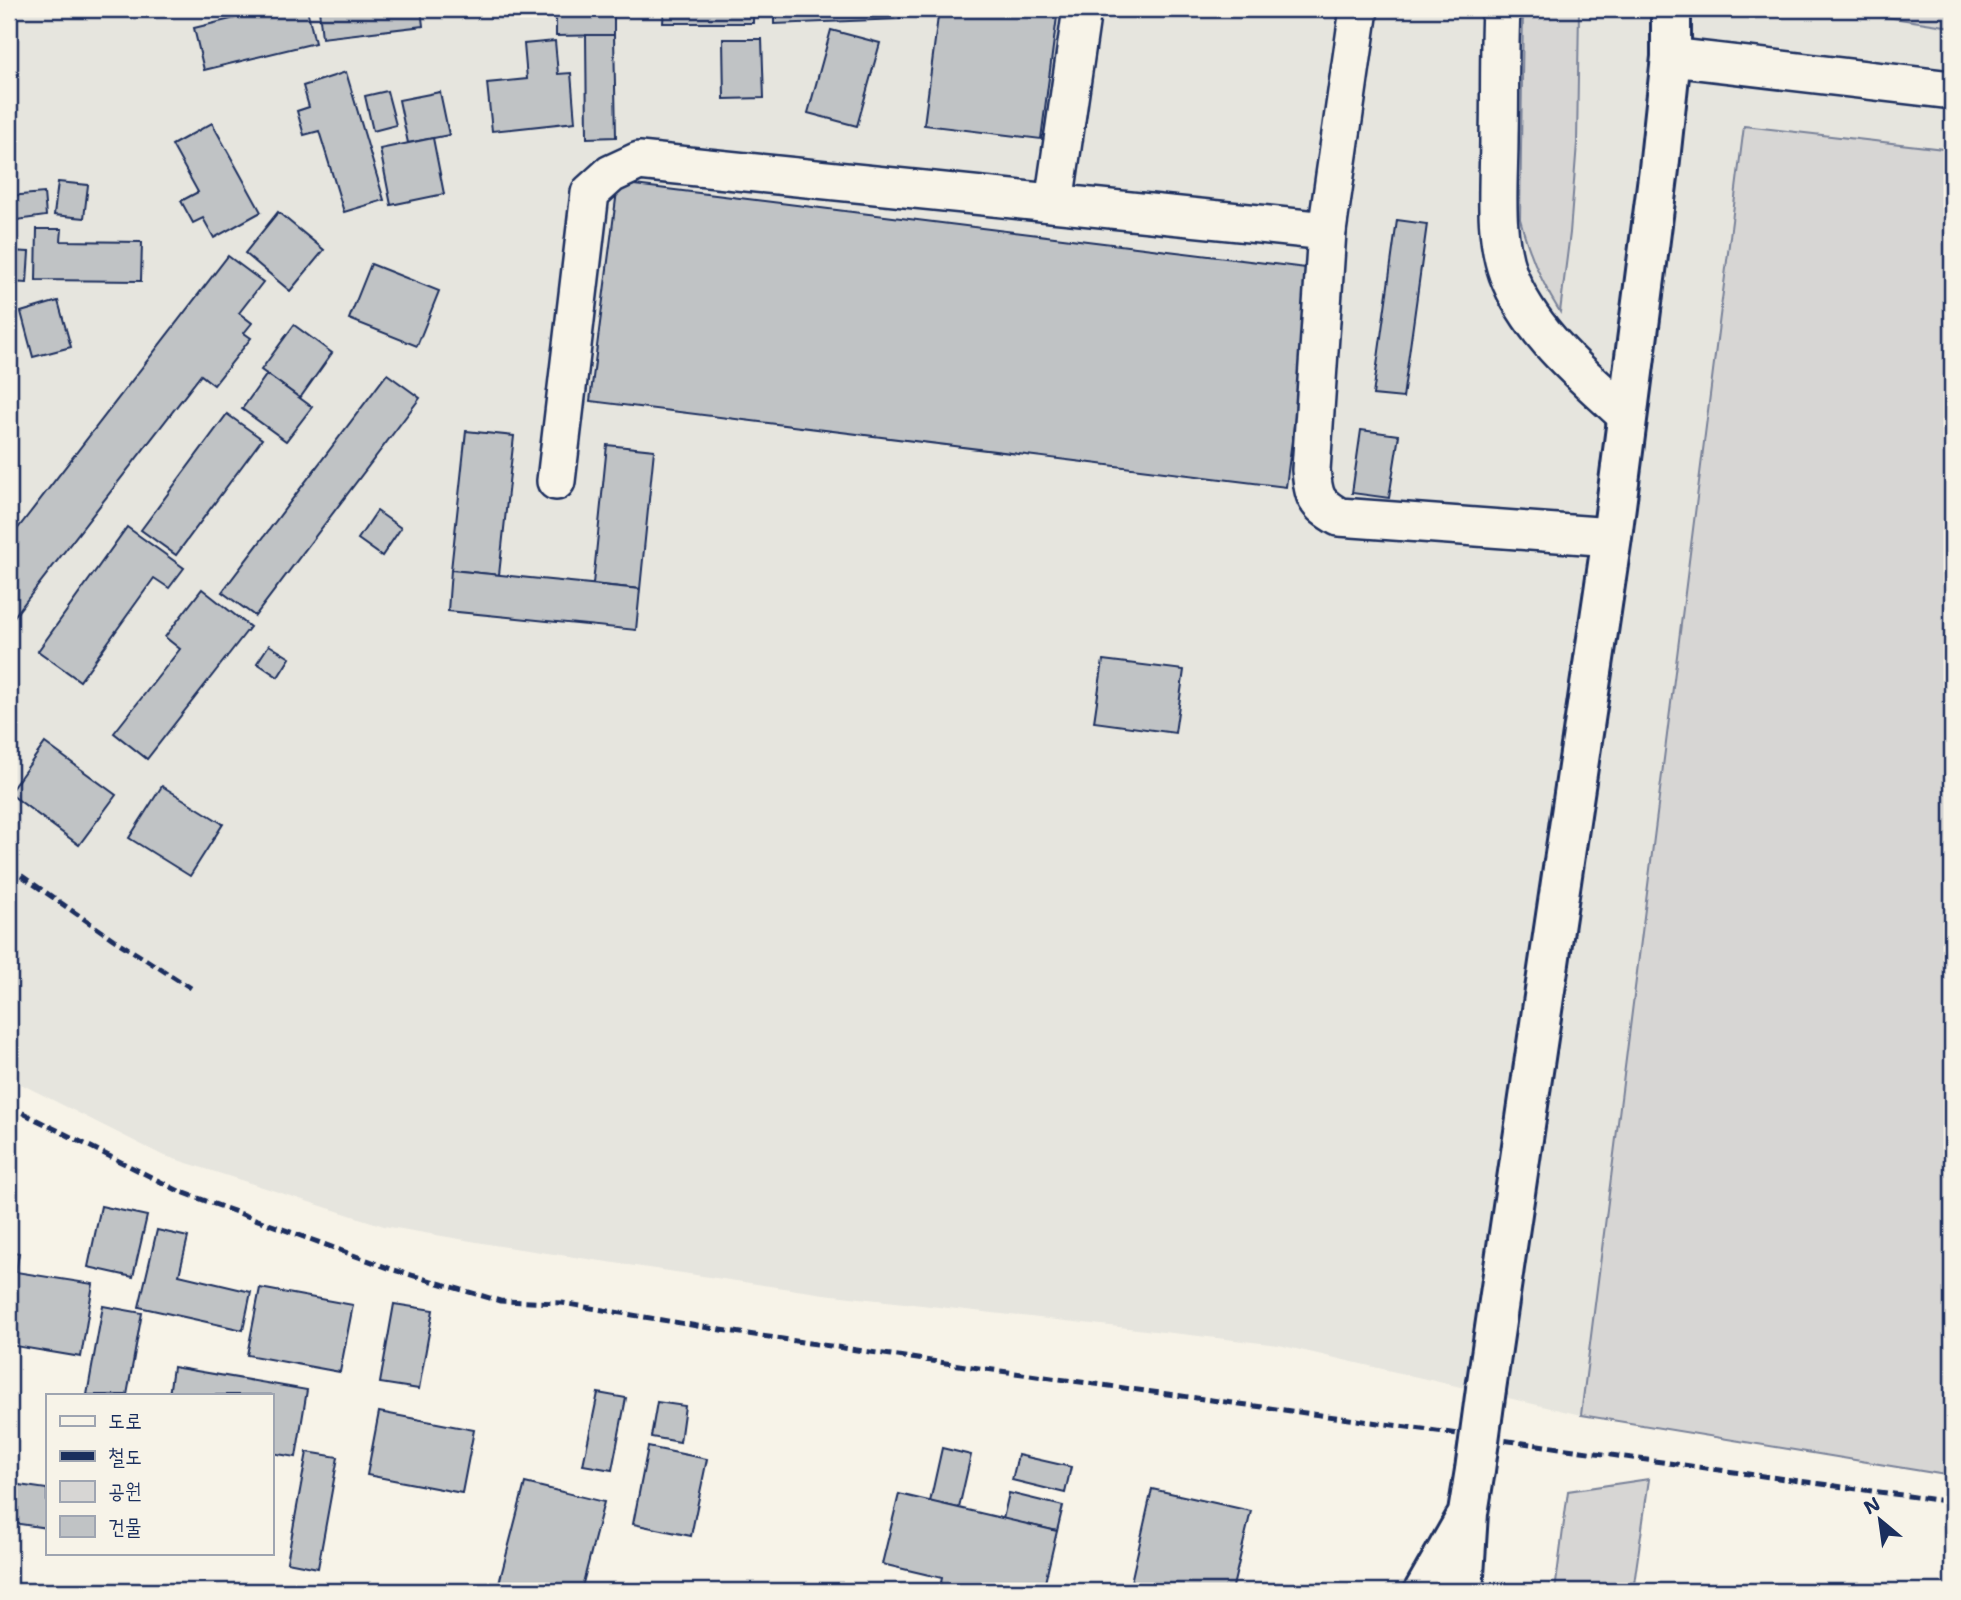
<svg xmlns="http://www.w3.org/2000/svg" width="1961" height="1600" viewBox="0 0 1961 1600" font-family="'Shantell Sans','Poor Story',sans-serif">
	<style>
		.built { fill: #e6e5de }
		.green { fill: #d7d6d4; stroke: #798299; stroke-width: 2 }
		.building { fill: #c0c3c5; stroke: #1b2f5e; stroke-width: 2 }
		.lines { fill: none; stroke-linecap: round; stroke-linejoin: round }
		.minor-casing { stroke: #1b2f5e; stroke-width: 42 }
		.highway-casing { stroke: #1b2f5e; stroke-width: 44 }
		.minor { stroke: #f7f3e8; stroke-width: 37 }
		.highway { stroke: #f7f3e8; stroke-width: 38 }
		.rail { stroke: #1b2f5e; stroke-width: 5; stroke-dasharray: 10 5; stroke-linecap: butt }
		.highway-bridge-casing { stroke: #1b2f5e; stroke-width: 44; stroke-linecap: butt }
		.highway-bridge { stroke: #f7f3e8; stroke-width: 38 }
	</style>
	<rect width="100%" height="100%" fill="#f7f3e8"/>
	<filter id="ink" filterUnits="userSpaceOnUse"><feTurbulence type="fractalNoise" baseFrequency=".0143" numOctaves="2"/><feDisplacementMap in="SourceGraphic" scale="14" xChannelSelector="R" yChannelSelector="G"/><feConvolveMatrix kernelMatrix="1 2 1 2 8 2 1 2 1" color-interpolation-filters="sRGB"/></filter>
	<g filter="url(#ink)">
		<path class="built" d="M9 9H1952V1476L1581 1415 1279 1345 824 1294 500 1246 384 1226 162 1155 9 1078Z"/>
		<g class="green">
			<path d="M1523 9H1579L1577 143 1570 233 1560 312C1541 282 1529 254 1520 219Z"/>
			<path d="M1834 9H1952V27Z"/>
			<path d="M1744 126 1952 150V1476L1581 1415Z"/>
			<path d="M1649 1479 1633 1591H1555L1568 1491Z"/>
		</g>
		<g class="building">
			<path d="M272 9H307L315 43 204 70 194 28Z"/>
			<path d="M319 9H421L423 26 322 38Z"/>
			<path d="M556 9H614V35L556 36Z"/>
			<path d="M664 9H753V23H663Z"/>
			<path d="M774 9H900V19L774 24Z"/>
			<path d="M939 9H1058L1041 139 924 125Z"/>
			<path d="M831 30 880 43 857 126 808 113Z"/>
			<path d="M586 35H614L616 137 587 138Z"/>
			<path d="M723 39H762L764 98 724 99Z"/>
			<path d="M555 41 558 74 571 73 575 122 492 131 487 83 527 79 524 44Z"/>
			<path d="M346 72 384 200 344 212 319 131 304 135 297 111 309 107 303 86Z"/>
			<path d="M387 91 396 125 373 131 365 96Z"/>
			<path d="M440 92 449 135 408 143 399 100Z"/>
			<path d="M212 123 261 212 214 238 203 218 193 223 181 201 198 192 172 145Z"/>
			<path d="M433 138 444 194 391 205 380 149Z"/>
			<path d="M58 182 88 185 84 218 54 215Z"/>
			<path d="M618 183 1314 269 1286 487 590 401Z"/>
			<path d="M44 193 46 216 9 221V196Z"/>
			<path d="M278 212 324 250 290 291 245 253Z"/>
			<path d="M1397 220 1427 224 1403 398 1373 395Z"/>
			<path d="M37 229H62L61 241 142 242 141 281 36 280Z"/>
			<path d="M9 251 29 252 27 283 9 282Z"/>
			<path d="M228 256 263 282 239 313 252 323 244 333 251 338 214 385 201 375 9 623V540Z"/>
			<path d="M371 264 439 291 417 346 349 319Z"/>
			<path d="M58 301 71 347 33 357 21 312Z"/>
			<path d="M294 325 332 353 300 398 261 370Z"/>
			<path d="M267 374 312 407 286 441 242 409Z"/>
			<path d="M387 374 420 398 255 616 222 592Z"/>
			<path d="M227 414 262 439 176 555 141 530Z"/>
			<path d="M1361 430 1399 435 1389 498 1352 493Z"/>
			<path d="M466 431 514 436 499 575 451 570Z"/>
			<path d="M607 445 654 450 640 589 593 584Z"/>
			<path d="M377 511 401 528 382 556 358 539Z"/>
			<path d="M127 527 184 568 169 588 154 578 80 681 38 651Z"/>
			<path d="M451 570 640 589 636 630 448 611Z"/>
			<path d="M202 589 250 627 147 759 114 733 180 649 165 637Z"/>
			<path d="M269 645 290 658 278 677 257 663Z"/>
			<path d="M1103 660 1184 670 1175 733 1094 722Z"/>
			<path d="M45 743 116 795 79 845 9 793Z"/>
			<path d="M162 786 223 824 190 876 129 838Z"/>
			<path d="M101 1206 147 1216 133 1277 88 1267Z"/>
			<path d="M157 1230 188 1237 179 1275 251 1292 243 1330 139 1307Z"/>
			<path d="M9 1251 19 1253 16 1272 93 1284 81 1357 9 1345Z"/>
			<path d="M260 1288 353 1305 340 1372 247 1355Z"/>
			<path d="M394 1304 433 1310 419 1389 380 1383Z"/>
			<path d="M103 1306 142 1313 127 1395H87Z"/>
			<path d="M173 1367 307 1390 296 1457 271 1453V1395H169Z"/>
			<path d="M598 1393 626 1398 612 1470 583 1465Z"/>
			<path d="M657 1402 685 1406 680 1442 651 1437Z"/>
			<path d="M379 1412 474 1430 462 1493 367 1475Z"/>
			<path d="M648 1447 707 1459 691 1536 633 1524Z"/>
			<path d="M942 1448 971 1455 959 1508 930 1502Z"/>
			<path d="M307 1452 338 1457 318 1568 287 1562Z"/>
			<path d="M1018 1455 1071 1467 1065 1493 1012 1480Z"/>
			<path d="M525 1483 604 1502 581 1591H497Z"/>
			<path d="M19 1485 47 1489V1528L13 1523Z"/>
			<path d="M1152 1489 1251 1511 1232 1591H1129Z"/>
			<path d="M1009 1493 1063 1506 1057 1531 1003 1519Z"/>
			<path d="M899 1494 1057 1531 1043 1591H997L980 1587 979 1591H939L942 1578 882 1564Z"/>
		</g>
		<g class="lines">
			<defs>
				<g id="minor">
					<path d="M1359 9 1327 231 1311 470C1314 498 1315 503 1339 517L1612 537"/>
					<path d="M1501 9C1499 51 1500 94 1499 137 1499 183 1493 231 1508 274 1530 333 1583 375 1627 416"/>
					<path d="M1671 57 1952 90"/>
					<path d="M1054 203 1082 9"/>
					<path d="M556 481 590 193 611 174 639 161 1327 231"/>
				</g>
				<g id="highway">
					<path d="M1486 1389 1612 537 1659 169 1671 57V9"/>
					<path d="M1424 1591 1464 1521"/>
					<path d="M1463 1591 1468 1513 1475 1470"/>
				</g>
			</defs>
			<use href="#minor" class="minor-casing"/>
			<use href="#highway" class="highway-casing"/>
			<use href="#minor" class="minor"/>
			<use href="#highway" class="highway"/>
			<g class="rail">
				<path d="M9 867 113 939 191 988"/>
				<path d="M9 1106 179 1191 394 1270 500 1301 562 1303 721 1330 986 1369 1952 1502"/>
			</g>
			<defs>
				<path id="highway-bridge" d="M1475 1470 1486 1389"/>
			</defs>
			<use href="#highway-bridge" class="highway-bridge-casing"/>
			<use href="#highway-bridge" class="highway-bridge"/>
		</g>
	</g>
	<rect width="1961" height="1600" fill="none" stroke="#f7f3e8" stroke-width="35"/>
	<rect x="18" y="18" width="1926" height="1565" fill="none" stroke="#1b2f5e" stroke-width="2.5" filter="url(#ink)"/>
	<rect x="46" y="1394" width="228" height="161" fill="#f7f3e8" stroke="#9fa5b1" stroke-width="2"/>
	<rect x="60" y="1416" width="35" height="10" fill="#f7f3e8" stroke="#9fa5b1" stroke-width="2"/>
	<text x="108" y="1428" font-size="21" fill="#1b2f5e">도로</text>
	<rect x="60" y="1451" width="35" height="10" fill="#1b2f5e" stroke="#9fa5b1" stroke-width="2"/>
	<text x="108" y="1464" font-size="21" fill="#1b2f5e">철도</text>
	<rect x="60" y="1481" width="35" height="21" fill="#d7d6d4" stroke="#9fa5b1" stroke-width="2"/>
	<text x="108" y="1498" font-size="21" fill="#1b2f5e">공원</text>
	<rect x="60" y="1516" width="35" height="21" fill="#c0c3c5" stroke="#9fa5b1" stroke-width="2"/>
	<text x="108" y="1534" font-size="21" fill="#1b2f5e">건물</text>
	<g transform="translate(1880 1520) rotate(331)" stroke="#f7f3e8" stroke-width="5" paint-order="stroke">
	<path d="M0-5L12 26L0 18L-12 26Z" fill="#1b2f5e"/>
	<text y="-10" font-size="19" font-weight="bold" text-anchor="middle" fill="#1b2f5e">N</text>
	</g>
</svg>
